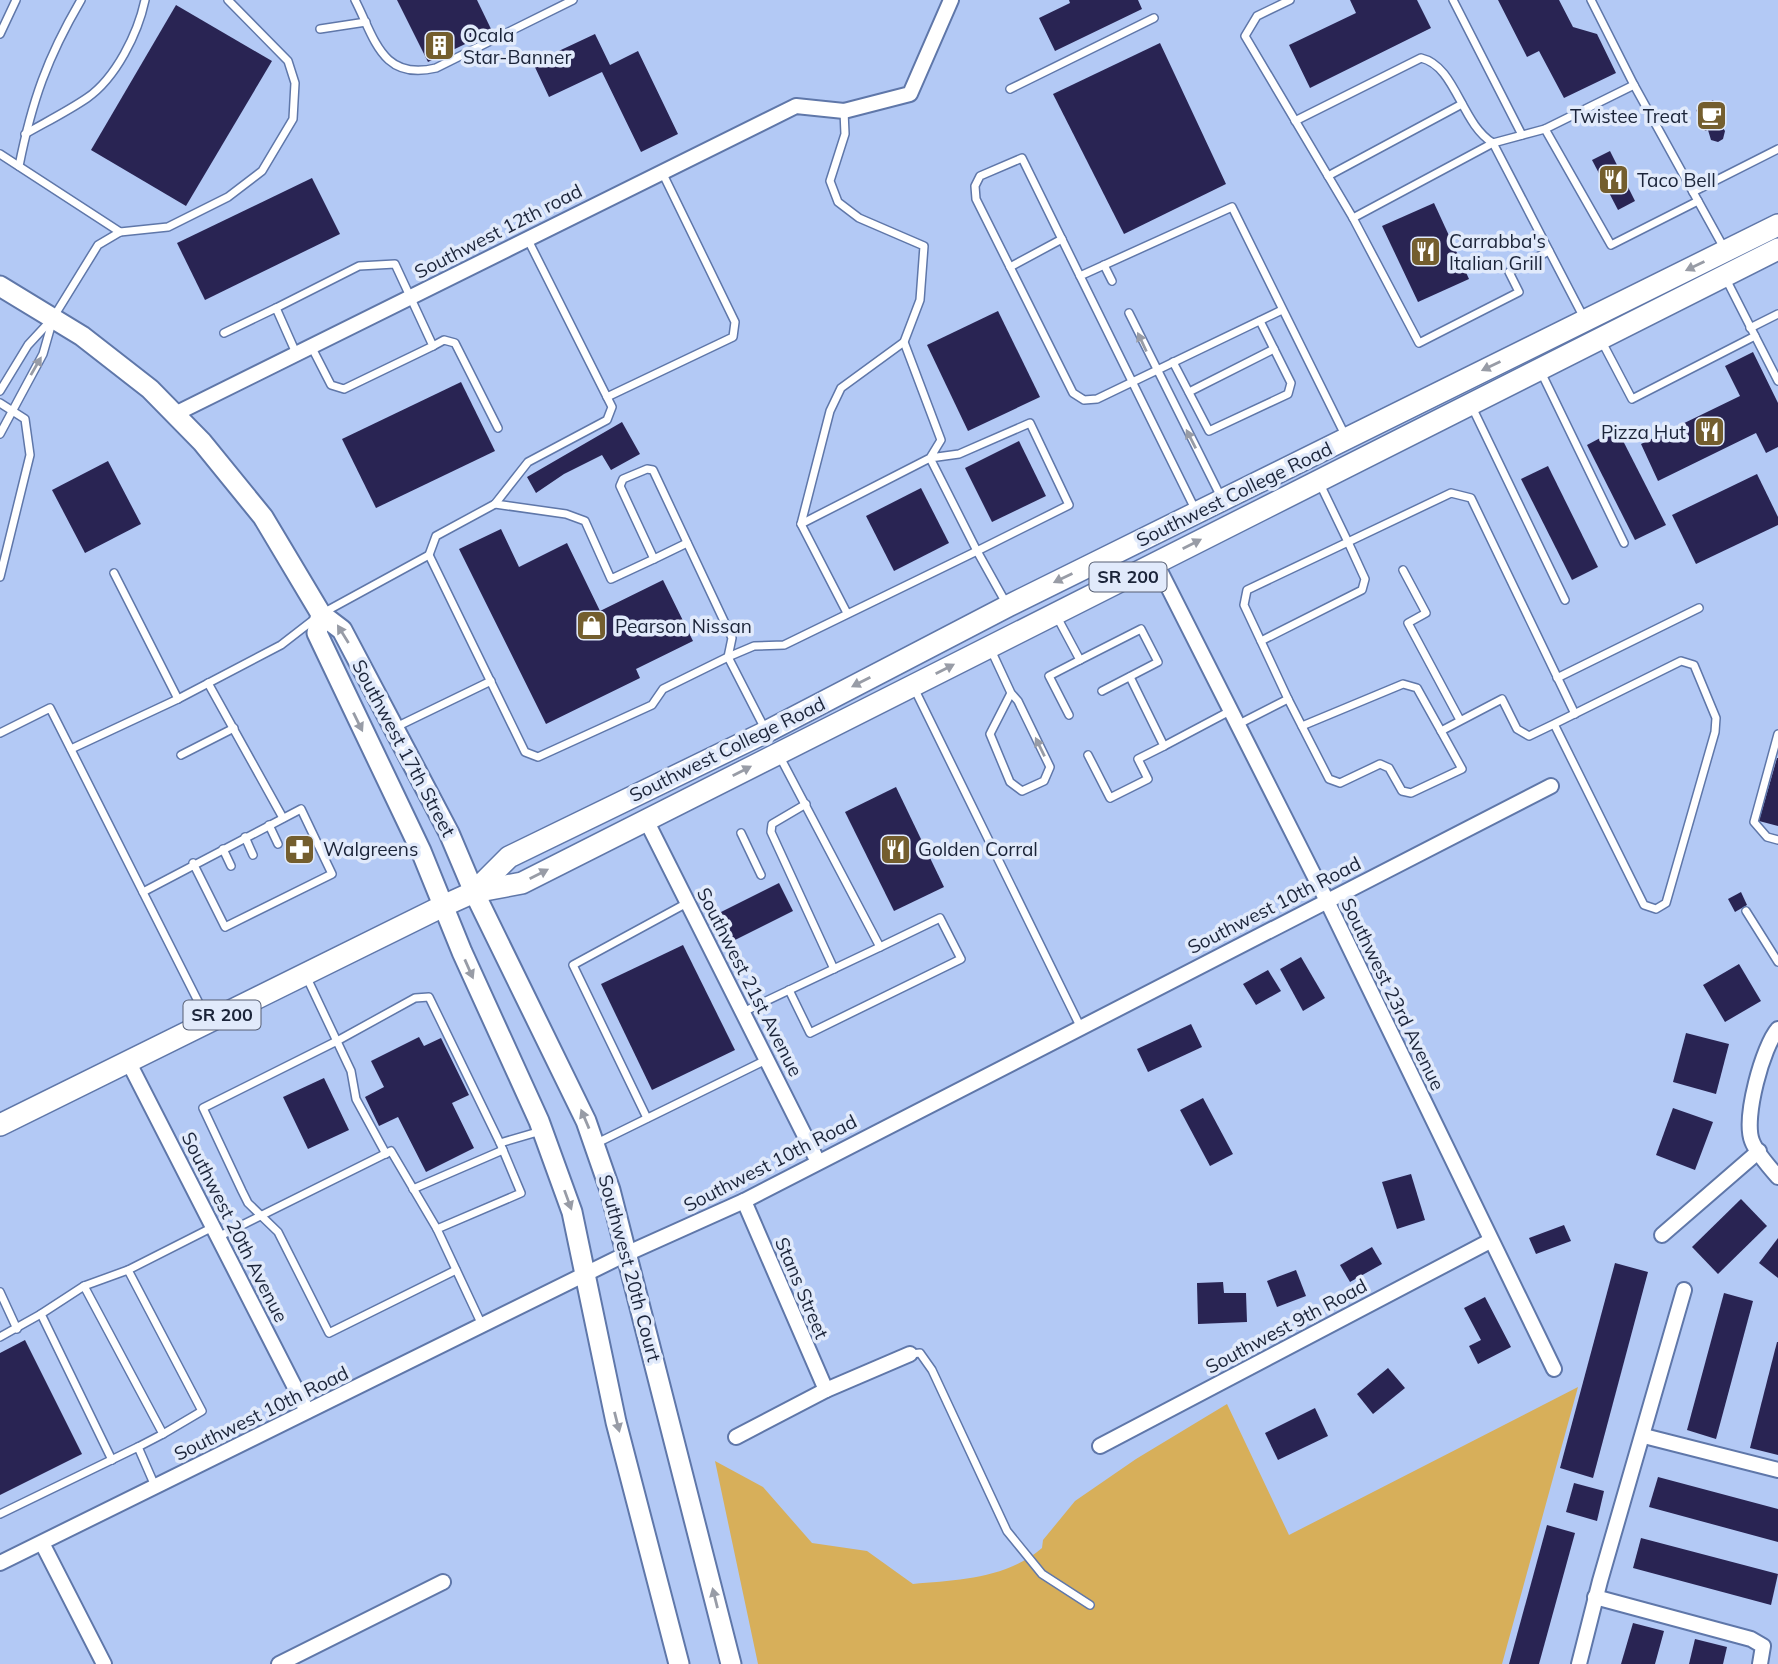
<svg xmlns="http://www.w3.org/2000/svg" width="1778" height="1664" viewBox="0 0 1778 1664" font-family="Mulish,sans-serif">
	<style>
		.green { fill: #d7af5a }
		.building { fill: #292453 }
		.lines { fill: none; stroke-linecap: round; stroke-linejoin: round }
		.lane-casing { stroke: #5f77a9; stroke-width: 10 }
		.street-casing { stroke: #5f77a9; stroke-width: 18 }
		.secondary-casing { stroke: #5f77a9; stroke-width: 23 }
		.primary-casing { stroke: #5f77a9; stroke-width: 24 }
		.lane { stroke: #fff; stroke-width: 7 }
		.street { stroke: #fff; stroke-width: 14 }
		.secondary { stroke: #fff; stroke-width: 19 }
		.primary { stroke: #fff; stroke-width: 21 }
		.oneway { fill: #989ca6 }
		.labels { text-anchor: middle; stroke-width: 7; stroke-linejoin: round; paint-order: stroke }
		.shield { fill: #e1eafb; stroke: #565f73; stroke-width: 2 }
		.shield-label { font-size: 18px; font-weight: bold; fill: #1b2439 }
		.poi-label { font-size: 19px; fill: #1b2439; stroke: #e1eafb; text-anchor: start }
		.street-label { font-size: 19px; fill: #1b2439; stroke: #e1eafb }
	</style>
	<rect width="100%" height="100%" fill="#b3c9f5"/>
	<path class="green" d="M1578 1387 1502 1664H758L715 1461 763 1487 812 1543 867 1551 913 1584C958 1580 1006 1579 1042 1548L1043 1540 1075 1501 1136 1459 1227 1404 1289 1535Z"/>
	<g class="building">
		<path d="M397 0H477L492 31 428 62Z"/>
		<path d="M1069 0H1138L1142 9 1055 51 1039 18 1070 3Z"/>
		<path d="M1350 0H1417L1431 28 1310 88 1289 45 1356 13Z"/>
		<path d="M1498 0H1559L1573 27 1597 34 1616 73 1564 98 1539 51 1527 57Z"/>
		<path d="M176 5 272 61 186 206 91 150Z"/>
		<path d="M595 34 610 65 638 51 678 134 641 152 602 72 549 97 533 63Z"/>
		<path d="M1160 43 1226 184 1124 234 1053 94Z"/>
		<path d="M1713 100 1726 123 1721 125 1725 131 1723 139 1718 142 1711 140 1708 130 1705 131 1696 110Z"/>
		<path d="M1610 151 1635 201 1618 210 1592 160Z"/>
		<path d="M312 178 340 234 205 300 177 243Z"/>
		<path d="M1434 203 1469 279 1418 302 1382 226Z"/>
		<path d="M998 311 1040 397 968 431 927 345Z"/>
		<path d="M1753 352 1778 403V447L1766 453 1756 433 1658 481 1641 444 1740 396 1725 366Z"/>
		<path d="M461 382 495 451 376 508 342 439Z"/>
		<path d="M622 422 640 454 611 470 602 455 564 474 536 493 527 477Z"/>
		<path d="M1617 429 1666 525 1635 540 1587 445Z"/>
		<path d="M1019 441 1046 496 992 522 965 468Z"/>
		<path d="M108 461 141 524 85 553 52 490Z"/>
		<path d="M1548 466 1598 567 1572 580 1521 479Z"/>
		<path d="M1757 474 1778 517V525L1696 564 1672 515Z"/>
		<path d="M921 488 949 543 894 571 866 516Z"/>
		<path d="M501 529 519 567 567 543 600 611 663 580 693 641 636 669 640 678 546 724 459 549Z"/>
		<path d="M1777 758H1778V826L1759 821Z"/>
		<path d="M896 787 944 887 894 911 845 812Z"/>
		<path d="M779 883 793 911 733 941 719 913Z"/>
		<path d="M1741 892 1747 905 1735 912 1728 899Z"/>
		<path d="M683 945 735 1050 652 1090 601 984Z"/>
		<path d="M1301 957 1325 998 1303 1011 1280 969Z"/>
		<path d="M1739 964 1761 1001 1725 1022 1703 985Z"/>
		<path d="M1268 970 1281 991 1256 1005 1243 984Z"/>
		<path d="M1191 1024 1202 1047 1148 1072 1137 1049Z"/>
		<path d="M1686 1033 1729 1044 1716 1094 1673 1082Z"/>
		<path d="M419 1037 424 1046 441 1038 469 1095 452 1103 474 1148 426 1172 398 1117 379 1126 365 1097 384 1087 371 1061Z"/>
		<path d="M324 1078 349 1130 308 1149 283 1097Z"/>
		<path d="M1203 1098 1233 1154 1210 1166 1180 1110Z"/>
		<path d="M1673 1108 1713 1122 1695 1170 1656 1155Z"/>
		<path d="M1411 1174 1425 1220 1397 1229 1382 1182Z"/>
		<path d="M1741 1199 1767 1226 1718 1274 1692 1247Z"/>
		<path d="M1564 1225 1571 1241 1536 1254 1529 1238Z"/>
		<path d="M1778 1238V1278L1759 1263Z"/>
		<path d="M1372 1247 1382 1264 1350 1282 1340 1265Z"/>
		<path d="M1615 1263 1648 1272 1593 1478 1560 1468Z"/>
		<path d="M1296 1270 1306 1296 1277 1307 1267 1281Z"/>
		<path d="M1223 1282 1224 1293H1246L1247 1322 1198 1324 1197 1283Z"/>
		<path d="M1724 1293 1753 1301 1716 1439 1687 1430Z"/>
		<path d="M1485 1297 1511 1347 1478 1364 1469 1346 1481 1340 1464 1308Z"/>
		<path d="M25 1340 82 1454 0 1495V1353Z"/>
		<path d="M1777 1342H1778V1455L1750 1448Z"/>
		<path d="M1388 1368 1405 1388 1373 1414 1357 1394Z"/>
		<path d="M1315 1408 1328 1436 1278 1460 1265 1433Z"/>
		<path d="M1658 1477 1778 1509V1542L1649 1507Z"/>
		<path d="M1574 1483 1604 1491 1597 1521 1566 1512Z"/>
		<path d="M1547 1525 1575 1533 1539 1664H1509Z"/>
		<path d="M1641 1538 1778 1574 1771 1605 1633 1568Z"/>
		<path d="M1633 1623 1664 1631 1655 1664H1621Z"/>
		<path d="M1695 1639 1727 1647 1723 1664H1689Z"/>
	</g>
	<g class="lines">
		<defs>
			<g id="lane">
				<path d="M355 0C375 39 382 81 436 68L573 0"/>
				<path d="M1290 0 1257 16 1245 36 1353 218 1493 143"/>
				<path d="M1453 0 1522 135"/>
				<path d="M1591 0 1634 85"/>
				<path d="M320 29 366 22"/>
				<path d="M0 34 16 0"/>
				<path d="M1010 89 1154 18"/>
				<path d="M844 111 845 134 830 181 838 202 859 218 924 246 920 300 904 342 841 388 830 411 801 524 847 613"/>
				<path d="M1295 121 1421 58C1456 66 1461 124 1493 143"/>
				<path d="M1545 129 1611 245 1698 201"/>
				<path d="M25 134C46 122 68 111 87 98 116 78 138 33 145 0"/>
				<path d="M0 154 120 232"/>
				<path d="M19 166C32 101 47 58 81 0"/>
				<path d="M1328 176 1462 104"/>
				<path d="M1693 192 1724 248"/>
				<path d="M1353 218 1419 343 1519 292 1509 272 1549 251"/>
				<path d="M527 238 607 397 733 337 735 322 661 170"/>
				<path d="M1104 265 1112 281"/>
				<path d="M1010 267 1062 239"/>
				<path d="M1080 276 1022 158 980 176 975 186 976 199 1073 393 1084 400 1097 399 1282 310"/>
				<path d="M276 308 359 266 395 264 433 346 344 389 331 385 311 346"/>
				<path d="M1129 313 1222 499"/>
				<path d="M1584 318 1493 143 1545 129 1634 85 1693 192 1778 149"/>
				<path d="M1750 328 1778 314"/>
				<path d="M224 333 276 308 296 353"/>
				<path d="M1755 336 1778 381"/>
				<path d="M1601 340 1632 399 1755 336 1726 279"/>
				<path d="M433 346 444 340 455 343 498 428"/>
				<path d="M1173 362 1209 431 1288 394 1291 383 1260 321"/>
				<path d="M1540 370 1624 543"/>
				<path d="M0 391 28 345 53 318 98 245 120 232 168 227 228 197 262 171 293 119 295 83 288 61 228 0"/>
				<path d="M1189 392 1274 349"/>
				<path d="M0 403 25 419 30 455 0 577"/>
				<path d="M1471 405 1565 600"/>
				<path d="M0 434 43 354 53 319"/>
				<path d="M495 504 566 514 585 521 611 579 654 559 620 486 623 479 647 469 653 470 732 638 728 657 766 731"/>
				<path d="M1196 511 1080 276 1232 207 1345 435"/>
				<path d="M801 524 930 458 959 454 1030 423 1069 505 977 551 930 458 941 440 904 342"/>
				<path d="M429 555 525 752 538 757 652 705 663 689 728 657 754 646 784 645 977 551 1006 603"/>
				<path d="M654 559 687 543"/>
				<path d="M1403 570 1426 613 1408 623 1460 720"/>
				<path d="M114 573 178 699"/>
				<path d="M1057 617 1080 660 1141 629 1158 662 1102 691"/>
				<path d="M1261 641 1362 590 1365 579 1348 542 1451 493 1471 498 1575 714"/>
				<path d="M991 650 1011 693 990 734 1010 782 1022 791 1044 781 1050 767 1018 701 1011 693"/>
				<path d="M1557 678 1699 608"/>
				<path d="M208 683 283 818"/>
				<path d="M914 688 1080 1026"/>
				<path d="M1288 699 1329 779 1340 783 1380 764 1389 768 1402 791 1411 793 1462 769 1441 731 1502 699 1517 729 1529 736 1554 724 1644 905 1656 909 1666 903 1715 732 1716 718 1694 665 1681 661 1554 724"/>
				<path d="M1069 715 1049 676 1080 660"/>
				<path d="M1237 725 1288 699 1244 605 1247 590 1348 542 1320 484"/>
				<path d="M1302 726 1403 684 1417 688 1441 731"/>
				<path d="M394 728 491 681"/>
				<path d="M0 733 50 708 208 1021"/>
				<path d="M1778 734 1754 822 1767 837 1778 840"/>
				<path d="M1164 746 1230 711"/>
				<path d="M71 749 178 699 281 645 321 614 429 555 436 536 495 504 528 462 607 420 612 407 607 397"/>
				<path d="M181 755 234 728"/>
				<path d="M1088 755 1110 798 1148 779 1138 759 1164 746 1130 677"/>
				<path d="M806 804 772 824 771 832 834 969"/>
				<path d="M269 825 278 844"/>
				<path d="M741 833 761 875"/>
				<path d="M245 837 253 855"/>
				<path d="M223 849 231 866"/>
				<path d="M143 892 301 809 332 874 225 927 193 863"/>
				<path d="M1746 911 1778 962"/>
				<path d="M307 978 351 1071 356 1099 386 1154"/>
				<path d="M789 990 810 1033 961 959 940 918 880 947"/>
				<path d="M743 1012 880 947 780 757"/>
				<path d="M647 1118 573 965 687 903"/>
				<path d="M595 1144 766 1060"/>
				<path d="M413 1189 503 1150"/>
				<path d="M218 1237 391 1151 437 1229"/>
				<path d="M128 1270 213 1227"/>
				<path d="M456 1270 329 1333 278 1232 248 1203 242 1191 203 1108 337 1041 415 998 429 997 500 1143"/>
				<path d="M84 1286 128 1270 202 1411 163 1434"/>
				<path d="M0 1292 17 1329"/>
				<path d="M482 1325 437 1229 521 1193 500 1143 541 1131"/>
				<path d="M0 1337 41 1314"/>
				<path d="M910 1354 920 1353 932 1370 1007 1531 1042 1574 1090 1605"/>
				<path d="M112 1460 41 1314 84 1286 163 1434 138 1447"/>
				<path d="M0 1514 138 1447 155 1486"/>
			</g>
			<g id="street">
				<path d="M175 414 796 106 844 111 910 94 951 0"/>
				<path d="M1156 563 1326 899 1554 1369"/>
				<path d="M646 820 818 1162"/>
				<path d="M1778 1029C1763 1046 1743 1118 1752 1141 1756 1152 1770 1168 1778 1177"/>
				<path d="M128 1061 307 1411"/>
				<path d="M744 1201 826 1390"/>
				<path d="M1662 1235 1759 1151"/>
				<path d="M1644 1436 1778 1470"/>
				<path d="M736 1437 826 1390 910 1354"/>
				<path d="M1100 1446 1490 1241"/>
				<path d="M42 1543 104 1664"/>
				<path d="M0 1563 626 1254 744 1201 1551 786"/>
				<path d="M1595 1597 1751 1639 1763 1646 1760 1664"/>
				<path d="M279 1664 443 1582"/>
				<path d="M1579 1664 1600 1581 1684 1290"/>
			</g>
			<g id="secondary">
				<path d="M0 286 82 336 150 389 202 442 263 517 321 614 342 630 449 833 474 892 586 1121 610 1190 731 1664"/>
				<path d="M321 614 317 633 421 851 462 952 539 1121 572 1212 616 1422 679 1664"/>
			</g>
			<g id="primary">
				<path d="M474 892 509 857 766 732 1008 606 1778 225"/>
				<path d="M0 1125 443 906 474 892 522 883 1778 249"/>
			</g>
		</defs>
		<use href="#lane" class="lane-casing"/>
		<use href="#street" class="street-casing"/>
		<use href="#secondary" class="secondary-casing"/>
		<use href="#primary" class="primary-casing"/>
		<use href="#lane" class="lane"/>
		<use href="#street" class="street"/>
		<use href="#secondary" class="secondary"/>
		<use href="#primary" class="primary"/>
	</g>
	<defs><path id="oneway-solid" d="M-6-.8H1V-3.2L6.5 0L1 3.2V.8H-6Z" transform="scale(1.75)"/></defs>
	<g class="oneway">
		<use href="#oneway-solid" transform="translate(1695 266) rotate(154)"/>
		<use href="#oneway-solid" transform="translate(1142 342) rotate(-115)"/>
		<use href="#oneway-solid" transform="translate(36 366) rotate(-60)"/>
		<use href="#oneway-solid" transform="translate(1491 366) rotate(154)"/>
		<use href="#oneway-solid" transform="translate(1191 439) rotate(-117)"/>
		<use href="#oneway-solid" transform="translate(1192 544) rotate(-27)"/>
		<use href="#oneway-solid" transform="translate(1063 578) rotate(154)"/>
		<use href="#oneway-solid" transform="translate(343 634) rotate(-122)"/>
		<use href="#oneway-solid" transform="translate(945 669) rotate(-27)"/>
		<use href="#oneway-solid" transform="translate(861 682) rotate(153)"/>
		<use href="#oneway-solid" transform="translate(358 722) rotate(64)"/>
		<use href="#oneway-solid" transform="translate(1040 747) rotate(-116)"/>
		<use href="#oneway-solid" transform="translate(742 771) rotate(-27)"/>
		<use href="#oneway-solid" transform="translate(539 874) rotate(-27)"/>
		<use href="#oneway-solid" transform="translate(469 969) rotate(66)"/>
		<use href="#oneway-solid" transform="translate(585 1119) rotate(-113)"/>
		<use href="#oneway-solid" transform="translate(568 1200) rotate(70)"/>
		<use href="#oneway-solid" transform="translate(617 1422) rotate(76)"/>
		<use href="#oneway-solid" transform="translate(715 1598) rotate(-104)"/>
	</g>
	<defs>
		<symbol id="building-square" viewBox="-11 -11 22 22"><rect x="-9" y="-9" width="18" height="18" rx="4" fill="#745e2e" stroke="#e1eafb"/><path d="M-4-6H4V6H1V3H-1V6H-4ZM-2.5-4.3h1.7v1.8h-1.7ZM.8-4.3h1.7v1.8H.8ZM-2.5-1h1.7V.8h-1.7ZM.8-1h1.7V.8H.8Z" fill="#fff"/></symbol>
		<symbol id="cafe-square" viewBox="-11 -11 22 22"><rect x="-9" y="-9" width="18" height="18" rx="4" fill="#745e2e" stroke="#e1eafb"/><path d="M-5.5-4.5H6V0H3Q3 3.5 0 3.5H-2.5Q-5.5 3.5-5.5 0ZM3-3.2v2h1.7v-2ZM-6 4.5H4V6H-6Z" fill="#fff"/></symbol>
		<symbol id="restaurant-square" viewBox="-11 -11 22 22"><rect x="-9" y="-9" width="18" height="18" rx="4" fill="#745e2e" stroke="#e1eafb"/><path d="M-5-6h1v4h1v-4h1v4h1v-4h1v5L-1.5 .5V6h-2V.5L-5-1ZM5-6V6H3V1.5H1.5Q1.5-4 5-6Z" fill="#fff"/></symbol>
		<symbol id="shop-square" viewBox="-11 -11 22 22"><rect x="-9" y="-9" width="18" height="18" rx="4" fill="#745e2e" stroke="#e1eafb"/><path d="M-5-2.5h2.3a2.7 3.5 0 0 1 5.4 0H5L5.5 6h-11ZM-1.5-2.5h3a1.5 2.3 0 0 0-3 0Z" fill="#fff"/></symbol>
		<symbol id="pharmacy-square" viewBox="-11 -11 22 22"><rect x="-9" y="-9" width="18" height="18" rx="4" fill="#745e2e" stroke="#e1eafb"/><path d="M-2-6h4v4h4v4h-4v4h-4v-4h-4v-4h4Z" fill="#fff"/></symbol>
	</defs>
	<g fill-rule="evenodd">
		<use href="#building-square" x="422" y="28" width="35" height="35"/>
		<use href="#cafe-square" x="1694" y="98" width="35" height="35"/>
		<use href="#restaurant-square" x="1596" y="162" width="35" height="35"/>
		<use href="#restaurant-square" x="1408" y="234" width="35" height="35"/>
		<use href="#restaurant-square" x="1692" y="414" width="35" height="35"/>
		<use href="#shop-square" x="574" y="608" width="35" height="35"/>
		<use href="#pharmacy-square" x="282" y="832" width="35" height="35"/>
		<use href="#restaurant-square" x="878" y="832" width="35" height="35"/>
	</g>
	<g class="labels">
		<g class="shield">
			<rect x="1089.5" y="562.5" width="77" height="29" rx="5"/>
			<rect x="183.5" y="1000.5" width="77" height="29" rx="5"/>
		</g>
		<g class="shield-label">
			<text x="1128" y="583">SR 200</text>
			<text x="222" y="1021">SR 200</text>
		</g>
		<g class="poi-label">
			<text x="463" y="42">Ocala<tspan x="463" dy="22">Star-Banner</tspan></text>
			<text x="1688" y="123" text-anchor="end">Twistee Treat</text>
			<text x="1637" y="187">Taco Bell</text>
			<text x="1449" y="248">Carrabba's<tspan x="1449" dy="22">Italian Grill</tspan></text>
			<text x="1686" y="439" text-anchor="end">Pizza Hut</text>
			<text x="615" y="633">Pearson Nissan</text>
			<text x="323" y="856">Walgreens</text>
			<text x="918" y="856">Golden Corral</text>
		</g>
		<g class="street-label">
			<text transform="translate(498 231) rotate(-27)" y="7">Southwest 12th road</text>
			<text transform="translate(1234 494) rotate(-26)" y="7">Southwest College Road</text>
			<text transform="translate(404 748) rotate(62)" y="7">Southwest 17th Street</text>
			<text transform="translate(727 749) rotate(-26)" y="7">Southwest College Road</text>
			<text transform="translate(1274 905) rotate(-27)" y="7">Southwest 10th Road</text>
			<text transform="translate(750 982) rotate(63)" y="7">Southwest 21st Avenue</text>
			<text transform="translate(1393 994) rotate(64)" y="7">Southwest 23rd Avenue</text>
			<text transform="translate(770 1163) rotate(-27)" y="7">Southwest 10th Road</text>
			<text transform="translate(235 1227) rotate(63)" y="7">Southwest 20th Avenue</text>
			<text transform="translate(630 1268) rotate(75)" y="7">Southwest 20th Court</text>
			<text transform="translate(802 1288) rotate(67)" y="7">Stans Street</text>
			<text transform="translate(1286 1326) rotate(-28)" y="7">Southwest 9th Road</text>
			<text transform="translate(261 1413) rotate(-26)" y="7">Southwest 10th Road</text>
		</g>
	</g>
</svg>
